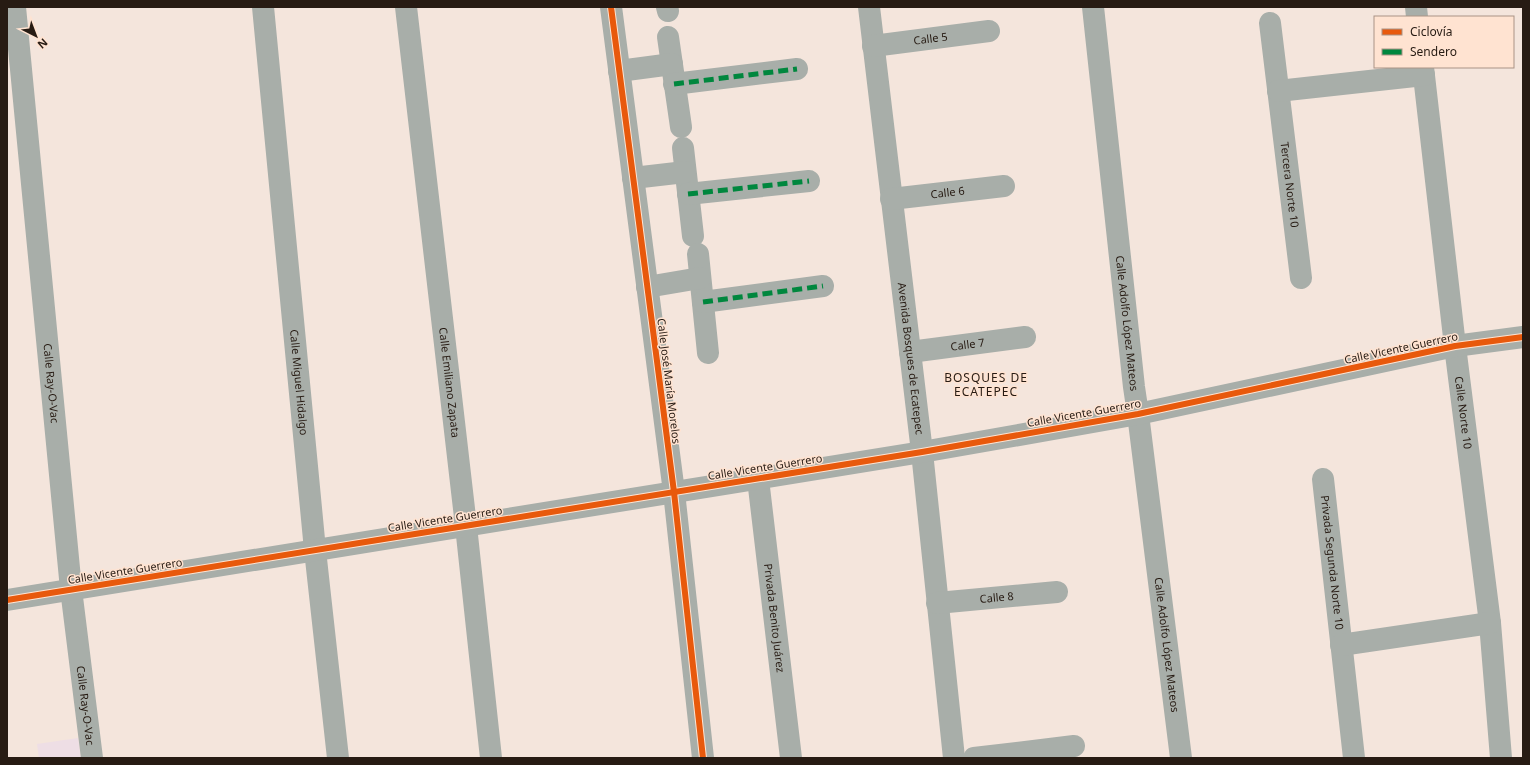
<svg xmlns="http://www.w3.org/2000/svg" width="1530" height="765" viewBox="0 0 1530 765" font-family="'Noto Sans',sans-serif">
	<style>
		.education { fill: #eedee5 }
		.lines { fill: none; stroke-linecap: round; stroke-linejoin: round }
		.street { stroke: #a8aea9; stroke-width: 22 }
		.quiet { stroke: #00873e; stroke-width: 5; stroke-dasharray: 10 5; stroke-linecap: butt }
		.cycleway-casing { stroke: #ffe3d1; stroke-width: 8 }
		.cycleway { stroke: #e8590c; stroke-width: 6 }
		.labels { text-anchor: middle; stroke-width: 3; stroke-linejoin: round; paint-order: stroke }
		.street-label { font-size: 11px; fill: #271b13; stroke: #ffe3d1 }
		.neighbourhood-label { font-size: 12px; letter-spacing: 1px; fill: #271b13; stroke: #ffe3d1 }
	</style>
	<rect width="100%" height="100%" fill="#f4e5dc"/>
	<path class="education" d="M78 738 81 758H39L37 744Z"/>
	<g class="lines">
		<g class="street">
			<path id="s1" d="M15 7 71 589 92 758"/>
			<path id="s2" d="M263 7 315 550 338 758"/>
			<path id="s3" d="M406 7 466 526 491 758"/>
			<path d="M611 7 674 492 703 758"/>
			<path d="M667 7 668 11"/>
			<path id="s4" d="M869 7 922 452 954 758"/>
			<path id="s5" d="M1093 7 1134 387 1138 414 1181 758"/>
			<path d="M1416 7 1417 17"/>
			<path id="s6" d="M1270 23 1301 278"/>
			<path d="M668 37 681 127"/>
			<path id="s7" d="M873 46 989 31"/>
			<path id="s8" d="M1423 67 1455 346 1490 623 1501 758"/>
			<path d="M619 71 672 64"/>
			<path d="M674 84 797 69"/>
			<path d="M1278 91 1424 75"/>
			<path d="M683 148 693 236"/>
			<path d="M633 178 685 172"/>
			<path d="M688 194 809 181"/>
			<path id="s9" d="M891 199 1004 186"/>
			<path d="M698 254 708 353"/>
			<path d="M647 287 700 278"/>
			<path d="M703 302 823 286"/>
			<path id="s10" d="M910 352 1025 337"/>
			<path id="s11" d="M758 479 791 758"/>
			<path id="s12" d="M1323 479 1354 758"/>
			<path d="M7 600 922 452 1138 414 1455 346 1523 337"/>
			<path id="s13" d="M937 603 1057 592"/>
			<path d="M1341 645 1490 623"/>
			<path d="M974 758 1074 746"/>
		</g>
		<g class="quiet">
			<path d="M674 84 797 69"/>
			<path d="M688 194 809 181"/>
			<path d="M703 302 823 286"/>
		</g>
		<defs>
			<g id="cycleway">
				<path d="M611 7 674 492 703 758"/>
				<path d="M7 600 922 452 1138 414 1455 346 1523 337"/>
			</g>
		</defs>
		<use href="#cycleway" class="cycleway-casing"/>
		<use href="#cycleway" class="cycleway"/>
	</g>
	<g class="labels">
		<g class="street-label">
			<text dy="4" stroke="none"><textPath href="#s7" startOffset="58">Calle 5</textPath></text>
			<text dy="4" stroke="none"><textPath href="#s6" startOffset="163">Tercera Norte 10</textPath></text>
			<text dy="4" stroke="none"><textPath href="#s9" startOffset="57">Calle 6</textPath></text>
			<text dy="4" stroke="none"><textPath href="#s5" startOffset="318">Calle Adolfo López Mateos</textPath></text>
			<text dy="4" stroke="none"><textPath href="#s10" startOffset="58">Calle 7</textPath></text>
			<text transform="translate(1401 348) rotate(-12)" y="4">Calle Vicente Guerrero</text>
			<text dy="4" stroke="none"><textPath href="#s4" startOffset="354">Avenida Bosques de Ecatepec</textPath></text>
			<text transform="translate(669 381) rotate(83)" y="4">Calle José María Morelos</text>
			<text dy="4" stroke="none"><textPath href="#s3" startOffset="378">Calle Emiliano Zapata</textPath></text>
			<text dy="4" stroke="none"><textPath href="#s1" startOffset="378">Calle Ray-O-Vac</textPath></text>
			<text dy="4" stroke="none"><textPath href="#s2" startOffset="377">Calle Miguel Hidalgo</textPath></text>
			<text dy="4" stroke="none"><textPath href="#s8" startOffset="348">Calle Norte 10</textPath></text>
			<text transform="translate(1084 413) rotate(-10)" y="4">Calle Vicente Guerrero</text>
			<text transform="translate(765 467) rotate(-9)" y="4">Calle Vicente Guerrero</text>
			<text transform="translate(445 519) rotate(-9)" y="4">Calle Vicente Guerrero</text>
			<text dy="4" stroke="none"><textPath href="#s12" startOffset="84">Privada Segunda Norte 10</textPath></text>
			<text transform="translate(125 571) rotate(-9)" y="4">Calle Vicente Guerrero</text>
			<text dy="4" stroke="none"><textPath href="#s13" startOffset="60">Calle 8</textPath></text>
			<text dy="4" stroke="none"><textPath href="#s11" startOffset="140">Privada Benito Juárez</textPath></text>
			<text dy="4" stroke="none"><textPath href="#s5" startOffset="642">Calle Adolfo López Mateos</textPath></text>
			<text dy="4" stroke="none"><textPath href="#s1" startOffset="702">Calle Ray-O-Vac</textPath></text>
		</g>
		<g class="neighbourhood-label">
			<text x="986" y="382">BOSQUES DE<tspan x="986" dy="14">ECATEPEC</tspan></text>
		</g>
	</g>
	<rect width="1530" height="765" fill="none" stroke="#271b13" stroke-width="16"/>
	<rect x="1374" y="16" width="140" height="52" fill="#ffe3d1" stroke="#a99385"/>
	<rect x="1382" y="29" width="20" height="6" fill="#e8590c" stroke="#a99385"/>
	<text x="1410" y="36" font-size="12" fill="#271b13">Ciclovía</text>
	<rect x="1382" y="49" width="20" height="6" fill="#00873e" stroke="#a99385"/>
	<text x="1410" y="56" font-size="12" fill="#271b13">Sendero</text>
	<g transform="translate(36 36) rotate(138)" stroke="#ffe3d1" stroke-width="3" paint-order="stroke">
	<path d="M0-3L7 15L0 10L-7 15Z" fill="#271b13"/>
	<text y="-6" font-size="11" font-weight="bold" text-anchor="middle" fill="#271b13">N</text>
	</g>
</svg>
